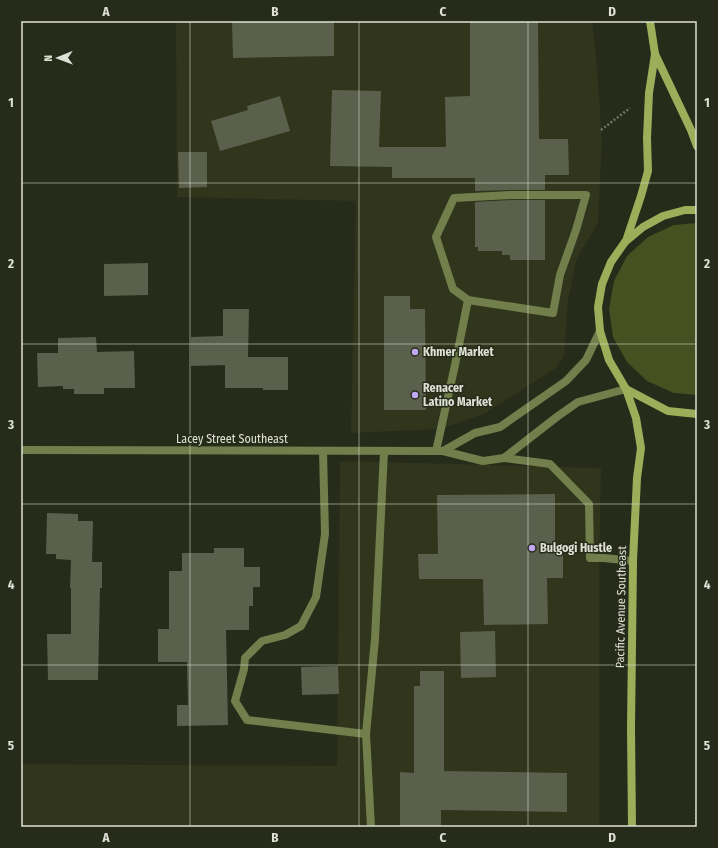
<svg xmlns="http://www.w3.org/2000/svg" width="718" height="848" viewBox="0 0 718 848" font-family="'Fira Sans Condensed',sans-serif">
	<style>
		.built { fill: #30351c }
		.green { fill: #465021 }
		.building { fill: #5b604c }
		.lines { fill: none; stroke-linecap: round; stroke-linejoin: round }
		.path { stroke: #707464; stroke-width: 2.5; stroke-dasharray: 2 2; stroke-linecap: butt }
		.lane { stroke: #727e4b; stroke-width: 8 }
		.street { stroke: #727e4b; stroke-width: 8 }
		.secondary { stroke: #9cae5a; stroke-width: 8 }
		.grid { fill: none; stroke: #dee1d5; stroke-width: 1; stroke-opacity: 0.55 }
		.poi-dot { fill: #c1a8f3; stroke: #272b19; stroke-width: 1.5 }
		.labels { text-anchor: middle; stroke-width: 3; stroke-linejoin: round; paint-order: stroke }
		.poi-label { font-size: 12px; font-weight: bold; fill: #dee1d5; stroke: #272b19; text-anchor: start }
		.street-label { font-size: 12px; fill: #dee1d5; stroke: #272b19 }
		.neatline { fill: none; stroke: #dee1d5; stroke-width: 1.5 }
		.grid-label { font-size: 13px; text-anchor: middle; font-weight: bold; fill: #dee1d5 }
	</style>
	<rect width="100%" height="100%" fill="#272b19"/>
	<g class="built">
		<path d="M176 21H592L596 54 602 139 598 223 577 258 568 300 564 356 556 368 484 414 441 429 351 433 356 201 177 197Z"/>
		<path d="M340 461 601 468 599 576V827H21V764L337 766Z"/>
	</g>
	<path class="green" d="M697 223V395L674 393 647 381 627 362 613 337 609 309 614 281 627 256 648 237 674 225Z"/>
	<g class="building">
		<path d="M232 21H334V56L233 58Z"/>
		<path d="M470 21H538L539 139H568L569 175H545V190H512L475 191V178H392V167L330 166 332 90 381 91 379 147H446L445 97 470 96Z"/>
		<path d="M280 96 290 131 220 151 211 121 248 110 247 106Z"/>
		<path d="M178 152H207V187L179 188Z"/>
		<path d="M512 200H545V260H510V255H502V251H478V247H475V202Z"/>
		<path d="M148 263V295L104 296V264Z"/>
		<path d="M384 296H410V309H425L426 410H384Z"/>
		<path d="M223 309H249L248 357H288V390H263V388H225V365L191 366V337L223 336Z"/>
		<path d="M96 337 97 352 134 351 135 388H104V394H74V389H63V386L38 387 37 353H58V338Z"/>
		<path d="M555 494V553H563V578H547L548 624 484 625 483 579H419L418 554H438L437 495Z"/>
		<path d="M47 513 78 514V521H93L92 562H102V588H100L98 680H48L47 634H71V588H70L71 560 56 559V554H46Z"/>
		<path d="M214 548H244V567H260V587H253V606H249V630H226L228 725 177 726V705H188L187 662H158V629H169V571H182V553H214Z"/>
		<path d="M495 631 496 677 461 678 460 632Z"/>
		<path d="M338 666 339 694 302 695 301 667Z"/>
		<path d="M420 671H444V771L567 773V812L441 810V827H400V772L414 773V686H420Z"/>
	</g>
	<g class="lines">
		<g class="path">
			<path d="M601 130 630 108"/>
			<path d="M696 827 697 802"/>
		</g>
		<g class="lane">
			<path d="M323 451 325 534 316 597 301 626 285 635 262 641 245 658 244 669 235 701 247 720 366 734"/>
			<path d="M436 451 455 365 468 300 553 313 560 275 576 230 586 195H512L454 198 436 237 453 289 468 300"/>
			<path d="M504 458 550 464 589 504 590 558H604L633 561"/>
			<path d="M371 827 366 734 375 639 384 451"/>
		</g>
		<g class="street">
			<path d="M21 450 436 451H443L483 461 504 458 558 416 578 402 626 389"/>
			<path d="M443 451 475 433 500 427 566 381 586 360 600 331"/>
		</g>
		<g class="secondary">
			<path d="M650 21 655 54 691 130 697 146"/>
			<path d="M626 241 641 196 648 171 647 138 649 93 655 54"/>
			<path d="M626 389 668 411 697 414"/>
			<path d="M632 827 631 728 633 561 637 478 641 448 636 418 626 389 609 360 600 331 598 307 602 284 611 262 625 242 643 227 663 216 685 210H697"/>
		</g>
	</g>
	<path class="grid" d="M190 21V827M359 21V827M528 21V827M21 183H697M21 344H697M21 504H697M21 665H697"/>
	<g class="poi-dot">
		<circle cx="415" cy="352" r="4"/>
		<circle cx="415" cy="395" r="4"/>
		<circle cx="532" cy="548" r="4"/>
	</g>
	<g class="labels">
		<g class="poi-label">
			<text x="423" y="356">Khmer Market</text>
			<text x="423" y="392">Renacer<tspan x="423" dy="14">Latino Market</tspan></text>
			<text x="540" y="552">Bulgogi Hustle</text>
		</g>
		<g class="street-label">
			<text x="232" y="443">Lacey Street Southeast</text>
			<text transform="translate(621 607) rotate(-89)" y="4">Pacific Avenue Southeast</text>
		</g>
	</g>
	<rect width="718" height="848" fill="none" stroke="#272b19" stroke-width="44"/>
	<g transform="translate(58 58) rotate(269)" stroke="#272b19" stroke-width="3" paint-order="stroke">
	<path d="M0-3L7 15L0 10L-7 15Z" fill="#dee1d5"/>
	<text y="-6" font-size="11" font-weight="bold" text-anchor="middle" fill="#dee1d5">N</text>
	</g>
	<rect x="22" y="22" width="674" height="804" class="neatline"/>
	<g class="grid-label">
		<text x="106" y="16">A</text>
		<text x="275" y="16">B</text>
		<text x="443" y="16">C</text>
		<text x="612" y="16">D</text>
		<text x="11" y="107">1</text>
		<text x="707" y="107">1</text>
		<text x="11" y="268">2</text>
		<text x="707" y="268">2</text>
		<text x="11" y="429">3</text>
		<text x="707" y="429">3</text>
		<text x="11" y="589">4</text>
		<text x="707" y="589">4</text>
		<text x="11" y="750">5</text>
		<text x="707" y="750">5</text>
		<text x="106" y="842">A</text>
		<text x="275" y="842">B</text>
		<text x="443" y="842">C</text>
		<text x="612" y="842">D</text>
	</g>
</svg>
